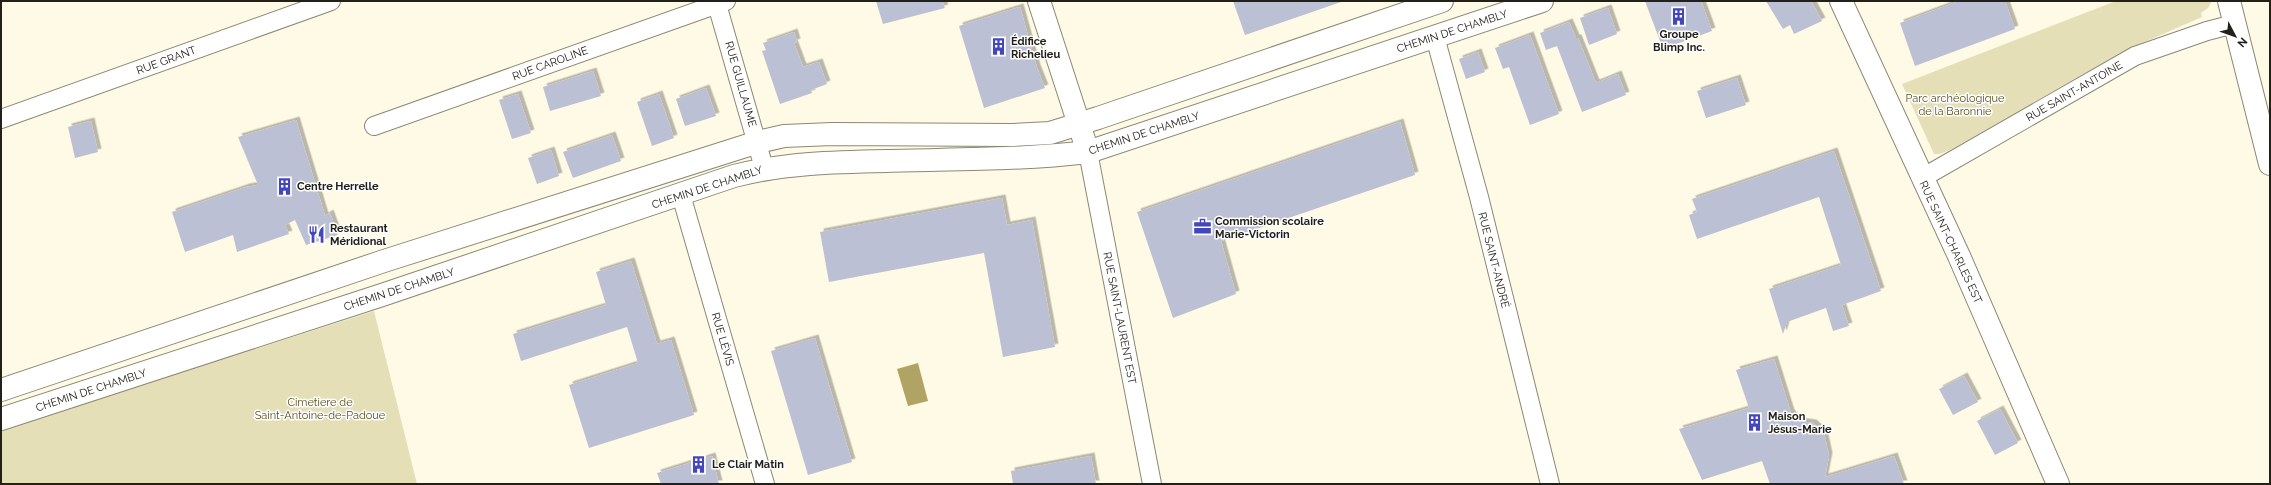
<svg xmlns="http://www.w3.org/2000/svg" width="2271" height="485" viewBox="0 0 2271 485" font-family="Raleway,sans-serif">
	<style>
		.green { fill: #e5dfb7 }
		.water { fill: #afa463 }
		.building { fill: #bcc0d4; filter: url(#shadow) }
		.lines { fill: none; stroke-linecap: round; stroke-linejoin: round }
		.minor-casing { stroke: #8b8874; stroke-width: 20 }
		.tertiary-casing { stroke: #8b8874; stroke-width: 24 }
		.secondary-casing { stroke: #8b8874; stroke-width: 24 }
		.minor { stroke: #fff; stroke-width: 18 }
		.tertiary { stroke: #fff; stroke-width: 22 }
		.secondary { stroke: #fff; stroke-width: 22 }
		.labels { text-anchor: middle; stroke-width: 3; stroke-linejoin: round; paint-order: stroke }
		.street-label { font-size: 11px; fill: #222119; stroke: #fff }
		.poi-label { font-size: 11px; font-weight: bold; fill: #222119; stroke: #fff; text-anchor: start }
		.park-label { font-size: 11px; fill: #584f1d; stroke: #fff }
	</style>
	<defs>
		<filter id="shadow"><feDropShadow dx="3.5" dy="-3.5" stdDeviation="0" flood-color="#0004"/></filter>
	</defs>
	<rect width="100%" height="100%" fill="#fefae5"/>
	<g class="green">
		<path d="M2116 1H2212L2208 8 2201 13 2202 17 2124 51 1950 150 1940 154H1934L1902 84Z"/>
		<path d="M374 311 417 484H1V431Z"/>
	</g>
	<path class="water" d="M918 363 928 401 908 406 897 369Z"/>
	<g class="building">
		<path d="M876 1H942L945 8 883 24Z"/>
		<path d="M1233 1H1344L1245 35Z"/>
		<path d="M1645 1H1701L1712 31 1663 49Z"/>
		<path d="M1766 1H1811L1822 21 1794 34 1790 25 1783 29Z"/>
		<path d="M1959 1H2005L2015 29 1915 66 1900 23Z"/>
		<path d="M1020 7 1037 68 1045 88 984 108 959 26Z"/>
		<path d="M1608 8 1617 34 1589 45 1580 18Z"/>
		<path d="M1569 22 1576 38H1578L1596 83 1618 74 1626 95 1582 112 1557 46 1546 50 1540 33Z"/>
		<path d="M794 32 797 42 794 43 803 67 819 62 827 84 811 90 812 93 780 104 762 51 766 50 763 43Z"/>
		<path d="M1530 35 1559 114 1530 125 1509 67 1503 69 1495 48Z"/>
		<path d="M1478 52 1485 72 1466 79 1459 59Z"/>
		<path d="M593 71 601 96 550 111 543 87Z"/>
		<path d="M1737 78 1746 105 1706 118 1697 91Z"/>
		<path d="M706 88 716 116 685 126 676 99Z"/>
		<path d="M518 94 531 133 512 139 499 100Z"/>
		<path d="M659 94 674 138 652 146 637 102Z"/>
		<path d="M296 120 325 216 330 213 338 235 306 245 295 220 285 225 289 234 237 252 233 235 185 252 172 212 246 187 258 185 238 137Z"/>
		<path d="M91 121 98 152 75 158 68 127Z"/>
		<path d="M1400 122 1415 175 1221 241 1236 294 1173 318 1137 212Z"/>
		<path d="M612 135 621 161 573 178 563 152Z"/>
		<path d="M551 150 559 176 537 184 528 158Z"/>
		<path d="M1834 151 1881 291 1842 305 1849 326 1833 331 1826 308 1787 322 1783 334 1769 289 1841 265 1819 197 1697 239 1689 215 1697 212 1692 199Z"/>
		<path d="M1002 198 1007 225 1032 220 1055 347 1003 357 984 253 829 282 820 232Z"/>
		<path d="M631 261 657 344 671 340 694 415 589 448 569 385 638 363 627 327 521 361 513 334 606 305 596 272Z"/>
		<path d="M815 338 852 462 808 475 771 351Z"/>
		<path d="M1774 359 1791 413 1798 421 1813 423 1824 433 1829 456 1825 477 1894 456 1904 484H1770L1762 461 1702 480 1679 429 1749 408 1736 370Z"/>
		<path d="M1964 376 1978 402 1953 415 1939 389Z"/>
		<path d="M2000 409 2018 443 1995 455 1977 421Z"/>
		<path d="M712 456 719 484H661L657 473Z"/>
		<path d="M1091 456 1096 484H1013L1011 471Z"/>
	</g>
	<g class="lines">
		<defs>
			<g id="minor">
				<path d="M716 1 764 168"/>
				<path d="M1435 37 1479 197 1550 484"/>
				<path d="M1 119 331 1"/>
				<path d="M374 126 726 1"/>
				<path d="M1088 152 1152 484"/>
				<path d="M1922 178 2135 56 2207 31 2234 24"/>
				<path d="M681 195 765 484"/>
			</g>
			<g id="tertiary">
				<path d="M1039 1 1088 152"/>
				<path d="M1841 1 1959 256 2058 484"/>
				<path d="M2229 1 2270 164"/>
			</g>
			<g id="secondary">
				<path d="M1 390 384 261 758 142 784 136 832 134 1013 135 1050 133 1098 118 1442 1"/>
				<path d="M1 419 382 295 734 176C784 163 835 162 887 161 954 159 1021 160 1088 152L1542 1"/>
			</g>
		</defs>
		<use href="#minor" class="minor-casing"/>
		<use href="#tertiary" class="tertiary-casing"/>
		<use href="#secondary" class="secondary-casing"/>
		<use href="#minor" class="minor"/>
		<use href="#tertiary" class="tertiary"/>
		<use href="#secondary" class="secondary"/>
	</g>
	<defs>
		<symbol id="building-bare" viewBox="-9 -9 18 18"><path d="M-4-6H4V6H1V3H-1V6H-4ZM-2.5-4.3h1.7v1.8h-1.7ZM.8-4.3h1.7v1.8H.8ZM-2.5-1h1.7V.8h-1.7ZM.8-1h1.7V.8H.8Z" fill="#4447bc" stroke="#fff" stroke-width="2.5" paint-order="stroke"/></symbol>
		<symbol id="office-bare" viewBox="-9 -9 18 18"><path d="M-6-3h4V-5.5h4V-3h4V5H-6ZM-1-4.5V-3h2v-1.5ZM-6 0V1H6V0Z" fill="#4447bc" stroke="#fff" stroke-width="2.5" paint-order="stroke"/></symbol>
		<symbol id="restaurant-bare" viewBox="-9 -9 18 18"><path d="M-5-6h1v4h1v-4h1v4h1v-4h1v5L-1.5 .5V6h-2V.5L-5-1ZM5-6V6H3V1.5H1.5Q1.5-4 5-6Z" fill="#4447bc" stroke="#fff" stroke-width="2.5" paint-order="stroke"/></symbol>
	</defs>
	<g fill-rule="evenodd">
		<use href="#building-bare" x="1666" y="4" width="25" height="25"/>
		<use href="#building-bare" x="986" y="34" width="25" height="25"/>
		<use href="#building-bare" x="272" y="174" width="25" height="25"/>
		<use href="#office-bare" x="1190" y="214" width="25" height="25"/>
		<use href="#restaurant-bare" x="304" y="222" width="25" height="25"/>
		<use href="#building-bare" x="1742" y="410" width="25" height="25"/>
		<use href="#building-bare" x="686" y="452" width="25" height="25"/>
	</g>
	<g class="labels">
		<g class="street-label">
			<text transform="translate(1452 31) rotate(-18)" y="4">CHEMIN DE CHAMBLY</text>
			<text transform="translate(166 60) rotate(-20)" y="4">RUE GRANT</text>
			<text transform="translate(550 63) rotate(-20)" y="4">RUE CAROLINE</text>
			<text transform="translate(741 84) rotate(74)" y="4">RUE GUILLAUME</text>
			<text transform="translate(2074 91) rotate(-30)" y="4">RUE SAINT-ANTOINE</text>
			<text transform="translate(1144 133) rotate(-18)" y="4">CHEMIN DE CHAMBLY</text>
			<text transform="translate(707 187) rotate(-18)" y="4">CHEMIN DE CHAMBLY</text>
			<text transform="translate(1951 242) rotate(65)" y="4">RUE SAINT-CHARLES EST</text>
			<text transform="translate(1494 260) rotate(76)" y="4">RUE SAINT-ANDRÉ</text>
			<text transform="translate(399 289) rotate(-18)" y="4">CHEMIN DE CHAMBLY</text>
			<text transform="translate(1120 318) rotate(79)" y="4">RUE SAINT-LAURENT EST</text>
			<text transform="translate(723 339) rotate(74)" y="4">RUE LÉVIS</text>
			<text transform="translate(91 390) rotate(-18)" y="4">CHEMIN DE CHAMBLY</text>
		</g>
		<g class="poi-label">
			<text x="1679" y="38" text-anchor="middle">Groupe<tspan x="1679" dy="13">Blimp Inc.</tspan></text>
			<text x="1011" y="45">Édifice<tspan x="1011" dy="13">Richelieu</tspan></text>
			<text x="297" y="190">Centre Herrelle</text>
			<text x="1215" y="225">Commission scolaire<tspan x="1215" dy="13">Marie-Victorin</tspan></text>
			<text x="330" y="232">Restaurant<tspan x="330" dy="13">Méridional</tspan></text>
			<text x="1768" y="420">Maison<tspan x="1768" dy="13">Jésus-Marie</tspan></text>
			<text x="712" y="468">Le Clair Matin</text>
		</g>
		<g class="park-label">
			<text x="1955" y="102">Parc archéologique<tspan x="1955" dy="13">de la Baronnie</tspan></text>
			<text x="320" y="406">Cimetiere de<tspan x="320" dy="13">Saint-Antoine-de-Padoue</tspan></text>
		</g>
	</g>
	<rect width="2271" height="485" fill="none" stroke="#222119" stroke-width="4"/>
	<g transform="translate(2235 36) rotate(131)" stroke="#ffffff" stroke-width="3" paint-order="stroke">
	<path d="M0-3L7 15L0 10L-7 15Z" fill="#222119"/>
	<text y="-6" font-size="11" font-weight="bold" text-anchor="middle" fill="#222119">N</text>
	</g>
</svg>
